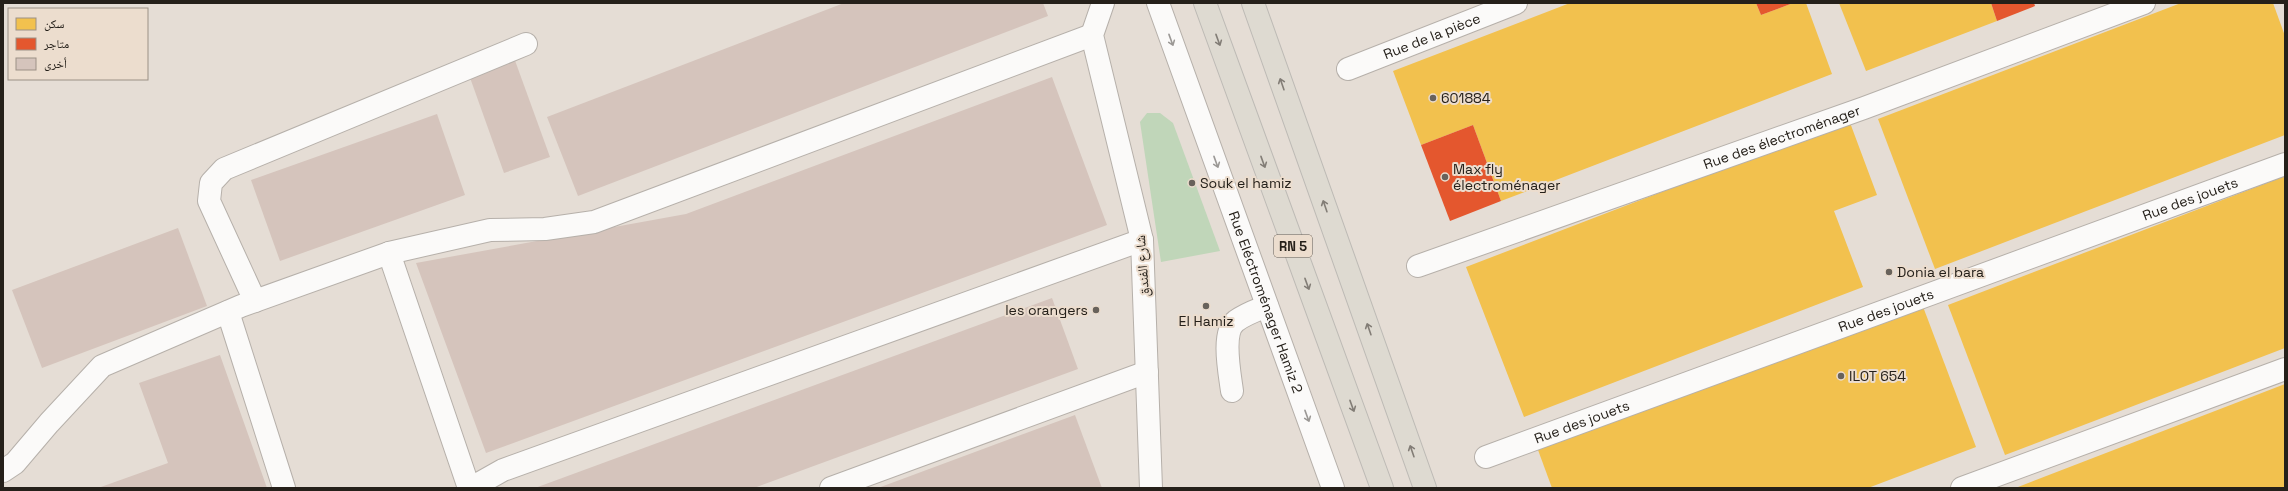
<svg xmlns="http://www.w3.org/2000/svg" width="2288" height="491" viewBox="0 0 2288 491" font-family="'Space Grotesk','Noto Naskh Arabic',sans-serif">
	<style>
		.green { fill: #c0d6b9 }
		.homes { fill: #f2c14e }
		.shops { fill: #e4572e }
		.building { fill: #d5c4bc }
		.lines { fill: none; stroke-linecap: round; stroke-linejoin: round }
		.minor-casing { stroke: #b6b0aa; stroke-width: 24 }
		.highway-casing { stroke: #bdbab5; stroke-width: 24 }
		.minor { stroke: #fbfaf9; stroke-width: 22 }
		.highway { stroke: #dedad1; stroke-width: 22 }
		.oneway { stroke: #9b9895 }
		.oneway2 { stroke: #827d76 }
		.poi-dot { fill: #68625b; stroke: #ecddce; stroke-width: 1.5 }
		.labels { text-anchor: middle; stroke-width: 4; stroke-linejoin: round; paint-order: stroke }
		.shield { fill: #ecddce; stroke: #615950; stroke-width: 1 }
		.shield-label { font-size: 13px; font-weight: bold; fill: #25201a }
		.street-label { font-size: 14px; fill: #25201a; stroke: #ecddce }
		.poi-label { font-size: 14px; fill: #25201a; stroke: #ecddce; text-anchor: start }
	</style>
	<rect width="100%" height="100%" fill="#e5ddd5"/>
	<path class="green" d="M1147 113H1160L1173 123 1220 251 1161 262 1140 122Z"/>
	<g class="homes">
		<path d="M1570 3H1756L1761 15 1793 3H1806L1832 74 1501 201 1473 125 1421 145 1393 71Z"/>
		<path d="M1839 3H1991L1997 21 1866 71Z"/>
		<path d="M2181 3H2273L2285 36V135L1935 269 1878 119Z"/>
		<path d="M1849 120 1877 195 1834 211 1863 287 1524 417 1466 267Z"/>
		<path d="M2285 176V348L2005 455 1948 305Z"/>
		<path d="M1922 304 1976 447 1868 488H1552L1538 450Z"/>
		<path d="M2285 384V488H2018V487Z"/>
	</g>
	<g class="shops">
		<path d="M1756 3H1793L1761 15Z"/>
		<path d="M1991 3H2034L2035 6 1997 21Z"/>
		<path d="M1473 125 1501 201 1450 221 1421 145Z"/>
	</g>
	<g class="building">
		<path d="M844 3H1043L1048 16 578 196 547 117Z"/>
		<path d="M513 55 550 157 504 173 468 72Z"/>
		<path d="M1052 77 1107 225 486 453 416 263 686 214Z"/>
		<path d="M437 114 465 195 280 261 251 180Z"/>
		<path d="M178 228 207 306 42 368 12 290Z"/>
		<path d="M1052 298 1078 369 754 488H535Z"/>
		<path d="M220 355 267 488H98L168 463 139 383Z"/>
		<path d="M1075 415 1102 488H878Z"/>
	</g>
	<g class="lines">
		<defs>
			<g id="minor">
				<path d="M1103 3 1092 35 1142 240 1151 488"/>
				<path id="s1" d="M1158 3 1333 488"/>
				<path id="s2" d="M1348 69 1516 3"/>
				<path d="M389 253 469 488"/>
				<path id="s3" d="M1418 266 1864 108 2144 3"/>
				<path d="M255 301 209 201 211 183 224 169 526 44"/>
				<path d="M228 312 284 488"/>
				<path d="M1232 391C1230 375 1221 332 1236 321 1245 314 1257 310 1267 306"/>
				<path id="s4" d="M1486 457 2285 164"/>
				<path d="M3 471 15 463 49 423 102 366 241 306 389 253 490 230 545 229 594 222 1092 35"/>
				<path d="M471 488 503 470 1142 240"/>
				<path d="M831 488 1147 372"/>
				<path d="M1962 488 2285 369"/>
			</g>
			<g id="highway">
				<path d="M1205 3 1382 488"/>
				<path d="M1253 3 1425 488"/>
			</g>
		</defs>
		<use href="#minor" class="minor-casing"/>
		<use href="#highway" class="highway-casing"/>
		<use href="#minor" class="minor"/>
		<use href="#highway" class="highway"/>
	</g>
	<defs><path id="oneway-shaft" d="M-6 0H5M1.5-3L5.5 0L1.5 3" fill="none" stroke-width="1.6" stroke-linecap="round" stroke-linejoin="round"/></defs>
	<g class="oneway">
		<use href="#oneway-shaft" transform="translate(1171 40) rotate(70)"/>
		<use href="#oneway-shaft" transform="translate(1216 162) rotate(70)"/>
		<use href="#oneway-shaft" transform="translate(1307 416) rotate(70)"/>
	</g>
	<g class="oneway2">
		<use href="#oneway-shaft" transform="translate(1218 40) rotate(70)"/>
		<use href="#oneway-shaft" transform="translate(1282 84) rotate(-109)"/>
		<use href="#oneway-shaft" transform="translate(1263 162) rotate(70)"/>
		<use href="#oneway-shaft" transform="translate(1325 206) rotate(-109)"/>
		<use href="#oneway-shaft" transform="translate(1307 284) rotate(70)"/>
		<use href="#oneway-shaft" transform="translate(1369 329) rotate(-109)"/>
		<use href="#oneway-shaft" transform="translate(1352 406) rotate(70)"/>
		<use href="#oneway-shaft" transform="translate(1412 451) rotate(-109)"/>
	</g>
	<g class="poi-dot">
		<circle cx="1433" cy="98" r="4"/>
		<circle cx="1445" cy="177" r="4"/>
		<circle cx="1192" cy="183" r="4"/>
		<circle cx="1889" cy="272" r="4"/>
		<circle cx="1206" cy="306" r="4"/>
		<circle cx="1096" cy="310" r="4"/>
		<circle cx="1841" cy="376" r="4"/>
	</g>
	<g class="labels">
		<rect class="shield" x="1274" y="235" width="38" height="22" rx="3"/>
		<g class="shield-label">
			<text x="1293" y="251">RN 5</text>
		</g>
		<g class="street-label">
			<text dy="5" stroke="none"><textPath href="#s2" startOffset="90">Rue de la pièce</textPath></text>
			<text dy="5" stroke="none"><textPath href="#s3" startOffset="386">Rue des électroménager</textPath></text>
			<text dy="5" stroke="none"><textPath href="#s4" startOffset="750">Rue des jouets</textPath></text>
			<text transform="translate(1142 266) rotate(-94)" y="5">شارع الفندق</text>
			<text dy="5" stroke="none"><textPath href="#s1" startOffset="318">Rue Eléctroménager Hamiz 2</textPath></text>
			<text dy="5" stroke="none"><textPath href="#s4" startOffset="426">Rue des jouets</textPath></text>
			<text dy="5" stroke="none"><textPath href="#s4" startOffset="102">Rue des jouets</textPath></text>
		</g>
		<g class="poi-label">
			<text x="1441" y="103">601884</text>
			<text x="1453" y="174">Max fly<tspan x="1453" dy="16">électroménager</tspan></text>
			<text x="1200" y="188">Souk el hamiz</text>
			<text x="1897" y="277">Donia el bara</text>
			<text x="1088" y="315" text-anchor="end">les orangers</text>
			<text x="1206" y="326" text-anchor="middle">El Hamiz</text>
			<text x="1849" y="381">ILOT 654</text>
		</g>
	</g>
	<rect width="2288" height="491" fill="none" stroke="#25201a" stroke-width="8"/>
	<rect x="8" y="8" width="140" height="72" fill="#ecddce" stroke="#9c9186"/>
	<rect x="16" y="18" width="20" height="12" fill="#f2c14e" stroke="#9c9186"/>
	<text x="44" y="28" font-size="12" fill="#25201a">سكن</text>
	<rect x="16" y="38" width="20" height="12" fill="#e4572e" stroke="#9c9186"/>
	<text x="44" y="48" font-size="12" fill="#25201a">متاجر</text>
	<rect x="16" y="58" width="20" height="12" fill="#d5c4bc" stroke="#9c9186"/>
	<text x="44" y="68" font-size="12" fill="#25201a">أخرى</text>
</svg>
